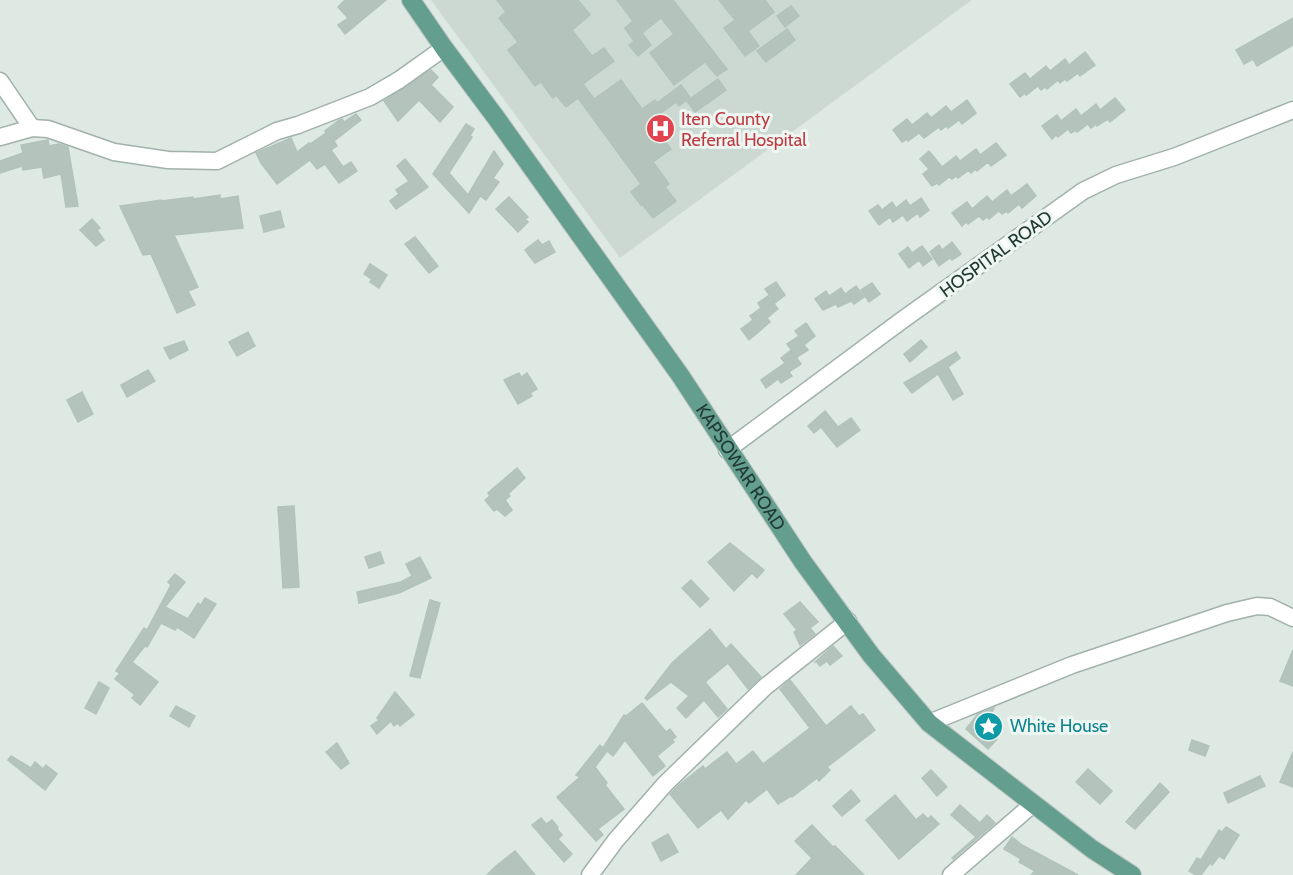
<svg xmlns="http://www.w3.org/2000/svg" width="1293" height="875" viewBox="0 0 1293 875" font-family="Cabin,sans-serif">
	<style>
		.built { fill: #ccd9d3 }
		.building { fill: #b4c4bd; stroke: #b1c3bb; stroke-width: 1.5 }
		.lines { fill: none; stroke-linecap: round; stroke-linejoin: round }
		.minor-casing { stroke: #a1b1ab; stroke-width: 19 }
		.major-casing { stroke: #bcc4c2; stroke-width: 20 }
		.minor { stroke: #fff; stroke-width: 16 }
		.major { stroke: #639e8e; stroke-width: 18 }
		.labels { text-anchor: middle; stroke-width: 6; stroke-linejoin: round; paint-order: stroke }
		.health-label { font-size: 18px; fill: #be3a42; stroke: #eef6f2; text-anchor: start }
		.street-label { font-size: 18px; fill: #203932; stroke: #eef6f2 }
		.culture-label { font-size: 18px; fill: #0d838f; stroke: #eef6f2; text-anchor: start }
	</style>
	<rect width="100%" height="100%" fill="#dee9e4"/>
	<path class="built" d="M431 0H972L620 258Z"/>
	<g class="building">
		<path d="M345 0H386L345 34 338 25 348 18 338 7Z"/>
		<path d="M497 0H578L590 15 572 30 592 56 604 48 614 61 583 84 594 99 621 80 642 109 655 100 657 103 681 85 690 97 679 106 676 102 650 121 671 149 653 162 669 184 665 187 676 201 653 218 642 204 641 205 631 192 641 184 578 98 566 107 556 95 553 98 541 82 535 86 508 50 518 42 499 18 506 12Z"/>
		<path d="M617 0H673L727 69 717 76 705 62 674 85 650 53 674 34 661 18 642 33 651 45 638 56 629 45 634 41 625 28 633 21Z"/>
		<path d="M719 0H765L774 12 748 31 759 46 745 56 724 28 735 20Z"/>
		<path d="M791 6 799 16 785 27 777 16Z"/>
		<path d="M1293 18V45L1257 66 1253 59 1244 64 1236 50Z"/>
		<path d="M787 29 795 40 766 62 757 51Z"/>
		<path d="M1085 52 1095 65 1080 76 1078 73 1067 81 1065 79 1060 83 1058 80 1047 89 1045 87 1041 90 1038 86 1026 95 1025 93 1020 97 1010 84 1025 73 1030 79 1046 66 1050 71 1065 59 1069 65Z"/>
		<path d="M431 70 438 77 431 85 453 107 440 122 419 100 398 121 384 101Z"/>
		<path d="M718 79 726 90 695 112 687 101Z"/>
		<path d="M1115 98 1125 110 1110 122 1108 119 1097 126 1096 124 1091 128 1088 124 1077 132 1076 130 1071 133 1068 129 1058 137 1056 135 1052 139 1042 126 1057 115 1061 121 1076 109 1081 116 1096 104 1100 110Z"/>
		<path d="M967 100 976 113 962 124 959 120 948 128 946 126 941 130 939 127 924 138 919 133 908 141 907 139 902 142 893 130 907 119 912 125 927 113 931 118 946 106 951 112Z"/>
		<path d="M356 114 361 120 334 141 337 146 331 150 343 167 351 162 357 171 339 183 325 164 317 169 310 160 277 184 261 163 256 153 291 138 297 152 309 143 310 144 326 133 325 131 338 121 342 119 344 122Z"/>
		<path d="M466 124 474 129 470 136 472 137 449 173 468 195 494 151 503 164 493 178 499 182 486 200 480 196 469 213 433 174Z"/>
		<path d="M48 140 49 146 59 144 68 147 78 206 66 207 61 174 44 178 42 167 23 170 22 166 0 173V161L23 153 21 145Z"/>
		<path d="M996 143 1006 155 991 166 988 162 977 171 975 169 971 173 969 170 958 178 956 176 952 179 949 177 939 185 937 183 932 186 923 174 929 169 920 159 929 151 942 167 956 156 960 161 976 149 980 155Z"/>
		<path d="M405 159 428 187 396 209 390 201 399 194 396 190 409 181 397 166Z"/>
		<path d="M1027 184 1036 196 1022 208 1019 204 1008 213 1007 211 1002 214 999 211 989 219 987 217 983 220 979 216 968 224 966 222 962 226 952 213 967 202 972 209 987 196 992 202 1007 190 1011 196Z"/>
		<path d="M220 195V199L238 196 243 228 174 235 198 287 188 291 195 305 177 313 151 254 143 255 120 206 161 200V201L193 197V199Z"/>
		<path d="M509 197 528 217 525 219 528 222 518 232 496 209Z"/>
		<path d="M921 198 929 210 920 217 918 213 907 221 903 215 893 222 890 217 879 225 869 211 878 205 882 210 892 202 896 208 906 200 910 206Z"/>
		<path d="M280 211 284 227 264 232 260 216Z"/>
		<path d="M92 219 100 228 97 230 104 240 96 246 80 230Z"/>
		<path d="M415 237 438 266 429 273 405 244Z"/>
		<path d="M538 240 542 245 549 241 555 252 535 263 525 250Z"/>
		<path d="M952 242 961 254 952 260 950 258 939 266 930 252 939 245 942 250Z"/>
		<path d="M922 246 932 259 923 266 919 260 909 268 899 254 908 247 912 253Z"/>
		<path d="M370 264 387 275 379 288 370 282 372 279 364 274Z"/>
		<path d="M776 282 785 295 775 303 765 289Z"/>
		<path d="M872 283 880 294 869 302 861 290Z"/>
		<path d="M856 286 864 297 854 304 851 301 838 307 836 304 823 310 815 299 826 291 829 296 841 288 845 294Z"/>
		<path d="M768 296 778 309 767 318 770 322 749 340 741 329 753 320 750 316 761 308 758 303Z"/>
		<path d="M806 323 815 336 804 345 808 350 797 357 787 344 799 336 795 331Z"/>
		<path d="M248 332 255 346 237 356 229 342Z"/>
		<path d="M921 340 927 347 910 362 904 354Z"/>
		<path d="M184 341 188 350 170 359 164 348Z"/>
		<path d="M791 350 801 364 789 372 792 376 781 383 778 379 766 388 761 380 785 363 781 358Z"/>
		<path d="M956 352 960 358 948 367 963 394 953 400 938 374 912 393 904 383Z"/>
		<path d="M148 370 155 381 127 397 121 385Z"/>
		<path d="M519 373 521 377 527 373 537 389 530 393 532 396 518 404 504 380Z"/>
		<path d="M82 392 93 414 78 422 67 400Z"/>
		<path d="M825 411 838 427 851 418 860 430 837 447 821 427 814 433 808 426Z"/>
		<path d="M517 468 525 478 508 494 510 496 505 500 512 510 505 516 497 509 494 511 485 500 490 496 488 493Z"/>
		<path d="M294 506 299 587 283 588 278 507Z"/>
		<path d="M730 543 764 570 757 578 752 573 734 591 708 562Z"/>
		<path d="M380 552 384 563 369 568 365 557Z"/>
		<path d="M420 557 431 578 399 593 359 603 357 592 401 582 412 576 406 564Z"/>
		<path d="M175 574 185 582 165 607 188 619 198 603 201 605 205 598 216 604 194 638 177 627 175 630 161 623 147 647 145 646 132 662 158 682 140 705 132 698 135 695 115 679 120 673 116 671 144 628 147 630 171 585 168 582Z"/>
		<path d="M691 580 709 599 700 607 682 588Z"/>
		<path d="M430 600 440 603 420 678 410 676Z"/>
		<path d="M800 602 818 622 810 628 815 634 800 645 794 632 797 630 784 614Z"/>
		<path d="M710 629 726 649 731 644 761 677 748 689 728 663 705 682 727 709 718 717 704 700 686 718 677 708 689 696 671 682 647 700 645 698 672 663Z"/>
		<path d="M833 646 842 656 830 665 827 661 820 666 816 661 814 663Z"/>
		<path d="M1293 650V686L1280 681Z"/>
		<path d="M790 680 826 726 851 706 859 716 863 714 875 730 827 767 830 770 819 781 817 778 792 797 791 796 778 804 767 789 749 803 746 800 728 819 721 810 698 828 670 794 680 784 703 766 705 769 727 752 736 764 753 751 763 764 810 728 780 689Z"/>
		<path d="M99 682 109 688 96 714 85 708Z"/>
		<path d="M395 692 414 715 400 726 398 723 394 726 391 721 377 734 371 726 379 720 377 718Z"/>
		<path d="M642 703 666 732 670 729 676 737 672 740 674 742 657 756 665 766 653 776 625 740 613 756 607 751 595 767 607 783 605 785 624 809 598 829 603 835 596 841 557 797 580 777 576 775 600 745 603 748 624 715 626 716Z"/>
		<path d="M176 706 195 716 189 727 170 716Z"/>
		<path d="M994 708 984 728 997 739 988 749 966 729 978 714Z"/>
		<path d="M1192 740 1209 746 1205 756 1189 750Z"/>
		<path d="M337 743 349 763 341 769 326 752Z"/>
		<path d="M1293 752V787L1280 782Z"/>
		<path d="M11 756 31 768 35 762 43 769 46 765 57 774 45 790 8 760Z"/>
		<path d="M1088 769 1112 791 1100 804 1076 782Z"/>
		<path d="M931 770 947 787 937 796 922 778Z"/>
		<path d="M1260 776 1265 786 1228 803 1224 793Z"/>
		<path d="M1160 783 1169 792 1135 829 1126 822Z"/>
		<path d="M851 790 860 801 842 816 833 806Z"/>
		<path d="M895 795 916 820 923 814 928 819 931 816 939 824 899 859 866 820Z"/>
		<path d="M960 805 980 823 987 815 995 823 953 859 952 858 976 837 951 815Z"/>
		<path d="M541 818 546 824 552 820 558 827 557 829 562 835 558 839 572 854 564 862 532 825Z"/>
		<path d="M812 825 833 847 835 846 864 875H796L812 858 795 841Z"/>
		<path d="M1226 827 1239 835 1224 859 1219 856 1212 865 1210 863 1201 875H1196L1189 871 1197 858 1201 860 1219 830 1222 832Z"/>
		<path d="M668 834 678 852 661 861 652 843Z"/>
		<path d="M1012 837 1022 845 1078 875H1031L1035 871 1019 862 1021 859 1004 849Z"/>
		<path d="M515 851 535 875H487L496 866Z"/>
	</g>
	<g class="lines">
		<defs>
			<g id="minor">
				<path d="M0 81 32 128"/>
				<path d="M0 137 32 128 48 129 114 152 168 160 217 161 277 131 298 125 370 97 399 80 444 48"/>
				<path d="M727 450 901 321 1083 191 1116 175 1174 157 1293 110"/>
				<path d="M929 723 1072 665 1227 613 1257 606 1270 607 1293 618"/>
				<path d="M590 875 616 840 665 784 765 687 848 621"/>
				<path d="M951 875 1033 804"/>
			</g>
			<g id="major">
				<path id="s1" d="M411 0 444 48 497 119 680 375 803 562 871 655 929 723 1092 849 1132 875"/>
			</g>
		</defs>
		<use href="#minor" class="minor-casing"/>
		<use href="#major" class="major-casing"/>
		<use href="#minor" class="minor"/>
		<use href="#major" class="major"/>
	</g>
	<defs>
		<symbol id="hospital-disc" viewBox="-11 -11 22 22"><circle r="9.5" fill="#e0444e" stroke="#eef6f2"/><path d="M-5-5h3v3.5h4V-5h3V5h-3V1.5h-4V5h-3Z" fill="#fff"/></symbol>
		<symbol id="sight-disc" viewBox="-11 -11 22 22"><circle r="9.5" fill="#0f9aa8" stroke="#eef6f2"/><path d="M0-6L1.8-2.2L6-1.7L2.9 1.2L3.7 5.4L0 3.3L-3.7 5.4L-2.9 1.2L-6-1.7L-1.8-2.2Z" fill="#fff"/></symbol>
	</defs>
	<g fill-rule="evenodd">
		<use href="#hospital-disc" x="644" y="112" width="33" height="33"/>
		<use href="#sight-disc" x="972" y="710" width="33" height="33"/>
	</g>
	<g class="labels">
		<g class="health-label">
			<text x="681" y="125">Iten County<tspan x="681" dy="21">Referral Hospital</tspan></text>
		</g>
		<g class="street-label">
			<text transform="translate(996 254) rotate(-36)" y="6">HOSPITAL ROAD</text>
			<text dy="6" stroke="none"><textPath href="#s1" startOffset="572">KAPSOWAR ROAD</textPath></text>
		</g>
		<g class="culture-label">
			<text x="1010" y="732">White House</text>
		</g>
	</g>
</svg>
